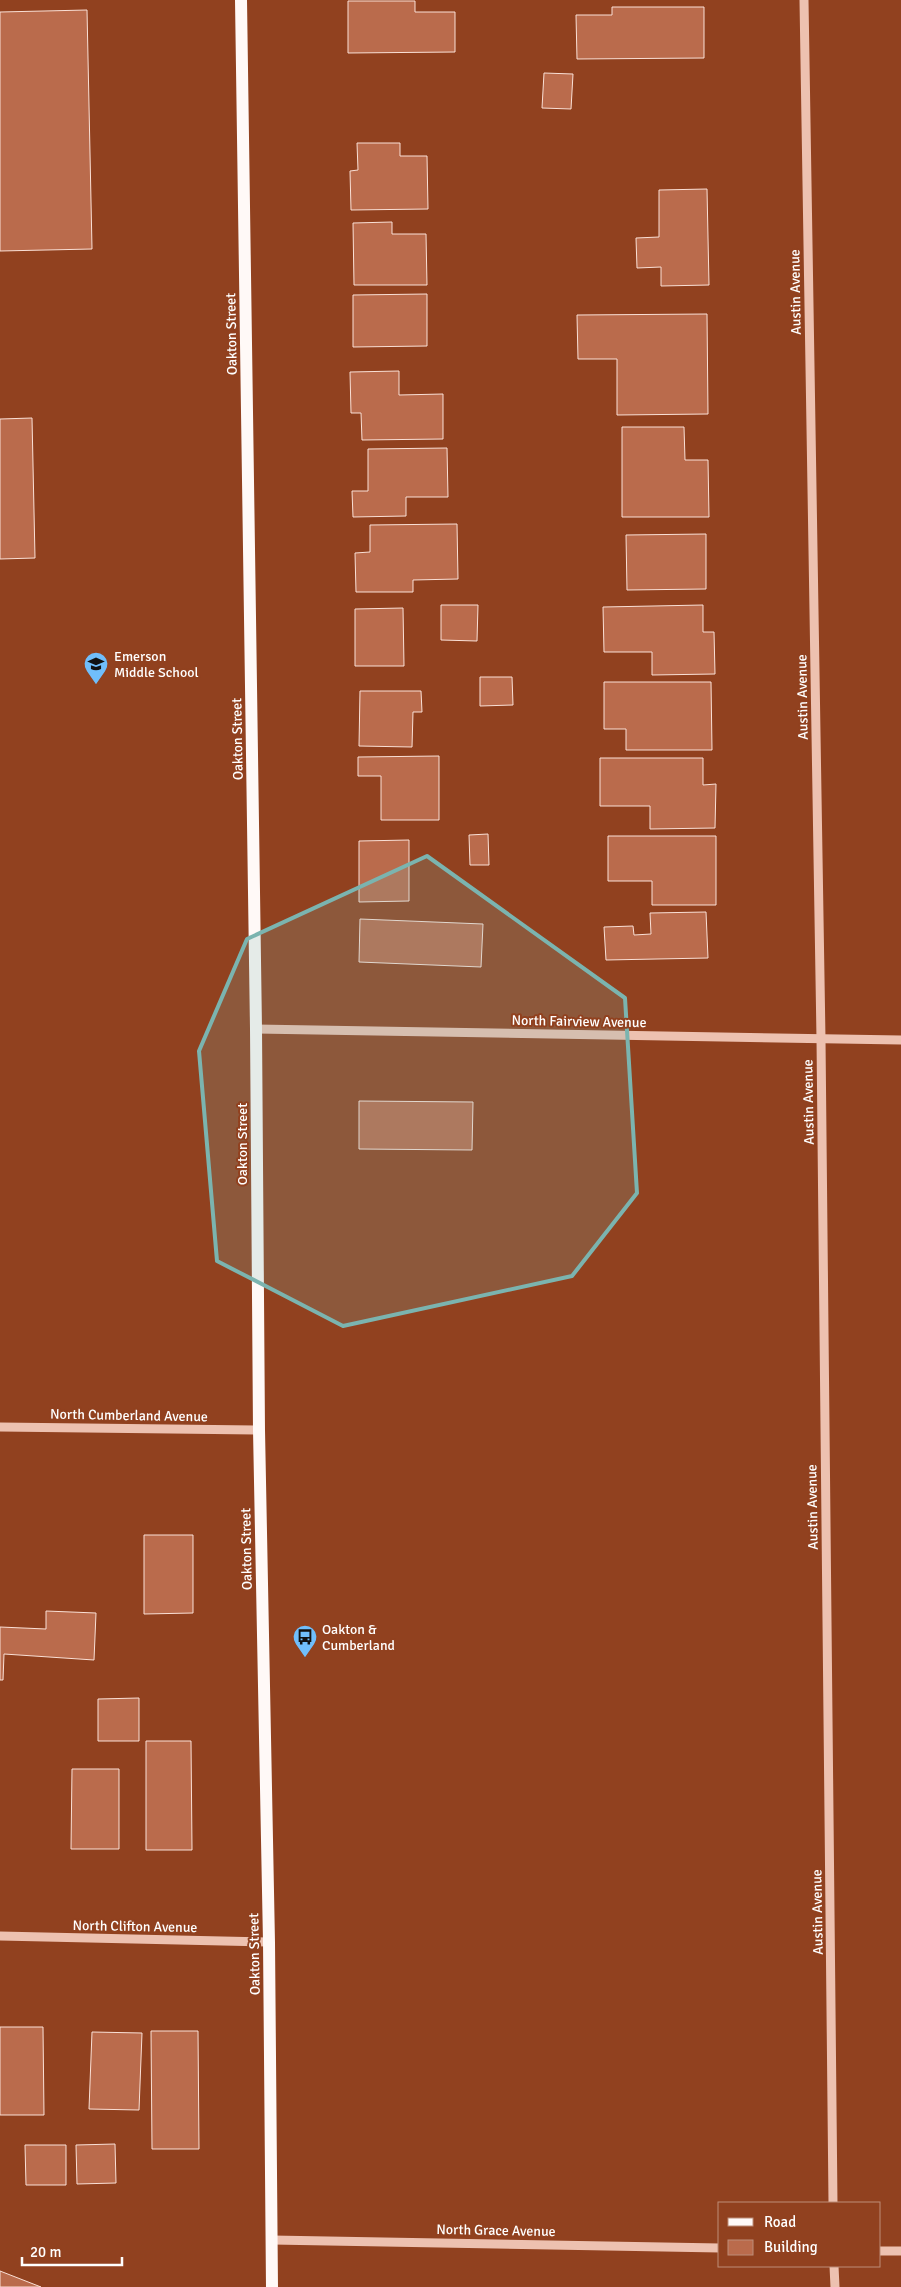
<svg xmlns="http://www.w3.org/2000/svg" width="901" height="2287" viewBox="0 0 901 2287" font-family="Signika,sans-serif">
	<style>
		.building { fill: #ba6b4c; stroke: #fae0d6 }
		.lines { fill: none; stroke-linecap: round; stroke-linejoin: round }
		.minor { stroke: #edc1b0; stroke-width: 9 }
		.major { stroke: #fff9f7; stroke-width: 12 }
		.marked { fill: #7bb4af; fill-opacity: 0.2; stroke: #7bb4af; stroke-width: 4; stroke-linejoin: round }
		.labels { text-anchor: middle; stroke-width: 4; stroke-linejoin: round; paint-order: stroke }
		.street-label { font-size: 14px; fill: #fff; stroke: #91411f }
		.poi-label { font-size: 14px; fill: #fff; stroke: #91411f; text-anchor: start }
	</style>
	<rect width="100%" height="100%" fill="#91411f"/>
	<g class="building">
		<path d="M348 1H415V12H455V52L348 53Z"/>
		<path d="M612 7H704V58L577 59 576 15H612Z"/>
		<path d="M87 10 92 249 0 251V12Z"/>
		<path d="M544 73 573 74 571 109 542 108Z"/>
		<path d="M357 143H400V156H427L428 209 351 210 350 171 358 170Z"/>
		<path d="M707 189 709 285 661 286V267L637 268 636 238 659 237V190Z"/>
		<path d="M392 222V234H426L427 285H354L353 223Z"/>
		<path d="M427 294V346L353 347V295Z"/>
		<path d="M707 314 708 414 617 415V359H578L577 315Z"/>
		<path d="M399 371V395L443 394V439L362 440 361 413H351L350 372Z"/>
		<path d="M32 418 35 558 0 559V419Z"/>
		<path d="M622 427H684L685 460H708L709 517H622Z"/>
		<path d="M447 448 448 497H406V516L353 517 352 491H368V449Z"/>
		<path d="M457 524 458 579 413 580V592H356L355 553 370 552V525Z"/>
		<path d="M706 534V589L627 590 626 535Z"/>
		<path d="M441 605H478L477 641 441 640Z"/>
		<path d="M703 605V632H714L715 674 652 675V652H604L603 607Z"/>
		<path d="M403 608 404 666H355V609Z"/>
		<path d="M480 677H512L513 705 480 706Z"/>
		<path d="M604 682H711L712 750H626V729H604Z"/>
		<path d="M360 691H421L422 712H413L412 747 359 746Z"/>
		<path d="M439 756V820H381V776H358V757Z"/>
		<path d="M600 758H703V785L716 784 715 828 650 829V806H600Z"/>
		<path d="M488 834 489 865H470L469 835Z"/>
		<path d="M608 836H716V905H652V881H608Z"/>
		<path d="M409 840V901L359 902V841Z"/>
		<path d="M706 912 708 958 606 960 604 927 633 926 634 935 651 934 650 913Z"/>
		<path d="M360 919 483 924 481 967 359 962Z"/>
		<path d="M359 1101 473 1102 472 1150 359 1149Z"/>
		<path d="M144 1535H193V1613L144 1614Z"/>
		<path d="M46 1611 96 1613 94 1660 4 1654 3 1680H0V1627L46 1629Z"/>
		<path d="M139 1698V1741H98V1699Z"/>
		<path d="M146 1741H191L192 1850H146Z"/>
		<path d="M72 1769H119V1849H71Z"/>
		<path d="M0 2027H43L44 2115H0Z"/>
		<path d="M151 2031H198L199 2149H152Z"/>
		<path d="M92 2032 142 2033 139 2110 89 2109Z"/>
		<path d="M115 2144 116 2183 77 2184 76 2145Z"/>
		<path d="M25 2145H66V2185H26Z"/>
		<path d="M0 2271 41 2287H0Z"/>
	</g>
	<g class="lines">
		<g class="minor">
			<path d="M804 0 821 1039 833 2203"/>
			<path d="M256 1029 901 1040"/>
			<path d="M0 1427 259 1430"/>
			<path d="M0 1936 269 1942"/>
			<path d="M272 2240 720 2248"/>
			<path d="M880 2251H901"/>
			<path d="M834 2266 835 2287"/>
		</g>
		<path class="major" d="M241 0 256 1029 259 1430 269 1942 272 2287"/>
	</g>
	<path class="marked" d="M427 856 625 998 637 1193 572 1276 343 1326 217 1261 199 1051 247 939Z"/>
	<defs>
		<symbol id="school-pin" viewBox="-11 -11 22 30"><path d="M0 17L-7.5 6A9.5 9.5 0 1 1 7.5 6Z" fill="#70befb" stroke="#91411f"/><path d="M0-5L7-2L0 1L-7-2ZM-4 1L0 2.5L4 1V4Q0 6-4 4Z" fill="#111"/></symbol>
		<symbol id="bus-pin" viewBox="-11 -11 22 30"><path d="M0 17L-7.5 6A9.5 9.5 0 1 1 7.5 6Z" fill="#70befb" stroke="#91411f"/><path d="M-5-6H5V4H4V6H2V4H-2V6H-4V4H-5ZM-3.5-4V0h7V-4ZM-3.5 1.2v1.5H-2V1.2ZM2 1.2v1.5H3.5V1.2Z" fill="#111"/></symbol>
	</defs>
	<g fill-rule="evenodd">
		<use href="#school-pin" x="82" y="650" width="28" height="38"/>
		<use href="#bus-pin" x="291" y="1623" width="28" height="38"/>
	</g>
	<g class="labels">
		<g class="street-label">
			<text transform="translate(795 292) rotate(-91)" y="5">Austin Avenue</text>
			<text transform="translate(231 334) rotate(-91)" y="5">Oakton Street</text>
			<text transform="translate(802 697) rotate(-91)" y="5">Austin Avenue</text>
			<text transform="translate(237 739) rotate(-91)" y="5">Oakton Street</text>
			<text transform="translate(579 1021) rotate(1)" y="5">North Fairview Avenue</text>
			<text transform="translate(808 1102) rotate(-91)" y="5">Austin Avenue</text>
			<text transform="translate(242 1144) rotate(-90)" y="5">Oakton Street</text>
			<text transform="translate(129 1415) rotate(1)" y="5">North Cumberland Avenue</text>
			<text transform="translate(812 1507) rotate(-91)" y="5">Austin Avenue</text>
			<text transform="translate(246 1549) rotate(-91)" y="5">Oakton Street</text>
			<text transform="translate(817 1912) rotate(-91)" y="5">Austin Avenue</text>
			<text transform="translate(135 1926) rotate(1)" y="5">North Clifton Avenue</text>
			<text transform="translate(254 1954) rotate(-91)" y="5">Oakton Street</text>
			<text transform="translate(496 2230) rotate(1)" y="5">North Grace Avenue</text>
		</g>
		<g class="poi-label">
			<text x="114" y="661">Emerson<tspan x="114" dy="16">Middle School</tspan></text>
			<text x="322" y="1634">Oakton &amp;<tspan x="322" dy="16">Cumberland</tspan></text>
		</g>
	</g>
	<rect x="718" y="2202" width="162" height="65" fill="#91411f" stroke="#bd8d79"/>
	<rect x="728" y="2218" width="25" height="8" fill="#fff9f7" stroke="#bd8d79"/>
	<text x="764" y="2227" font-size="15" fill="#ffffff">Road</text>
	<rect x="728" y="2240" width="25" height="15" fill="#ba6b4c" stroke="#bd8d79"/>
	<text x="764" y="2252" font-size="15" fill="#ffffff">Building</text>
	<path d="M22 2257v8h100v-8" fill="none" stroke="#ffffff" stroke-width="2.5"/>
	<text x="30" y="2257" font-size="15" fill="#ffffff" stroke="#91411f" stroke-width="4" paint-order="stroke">20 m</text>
</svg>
